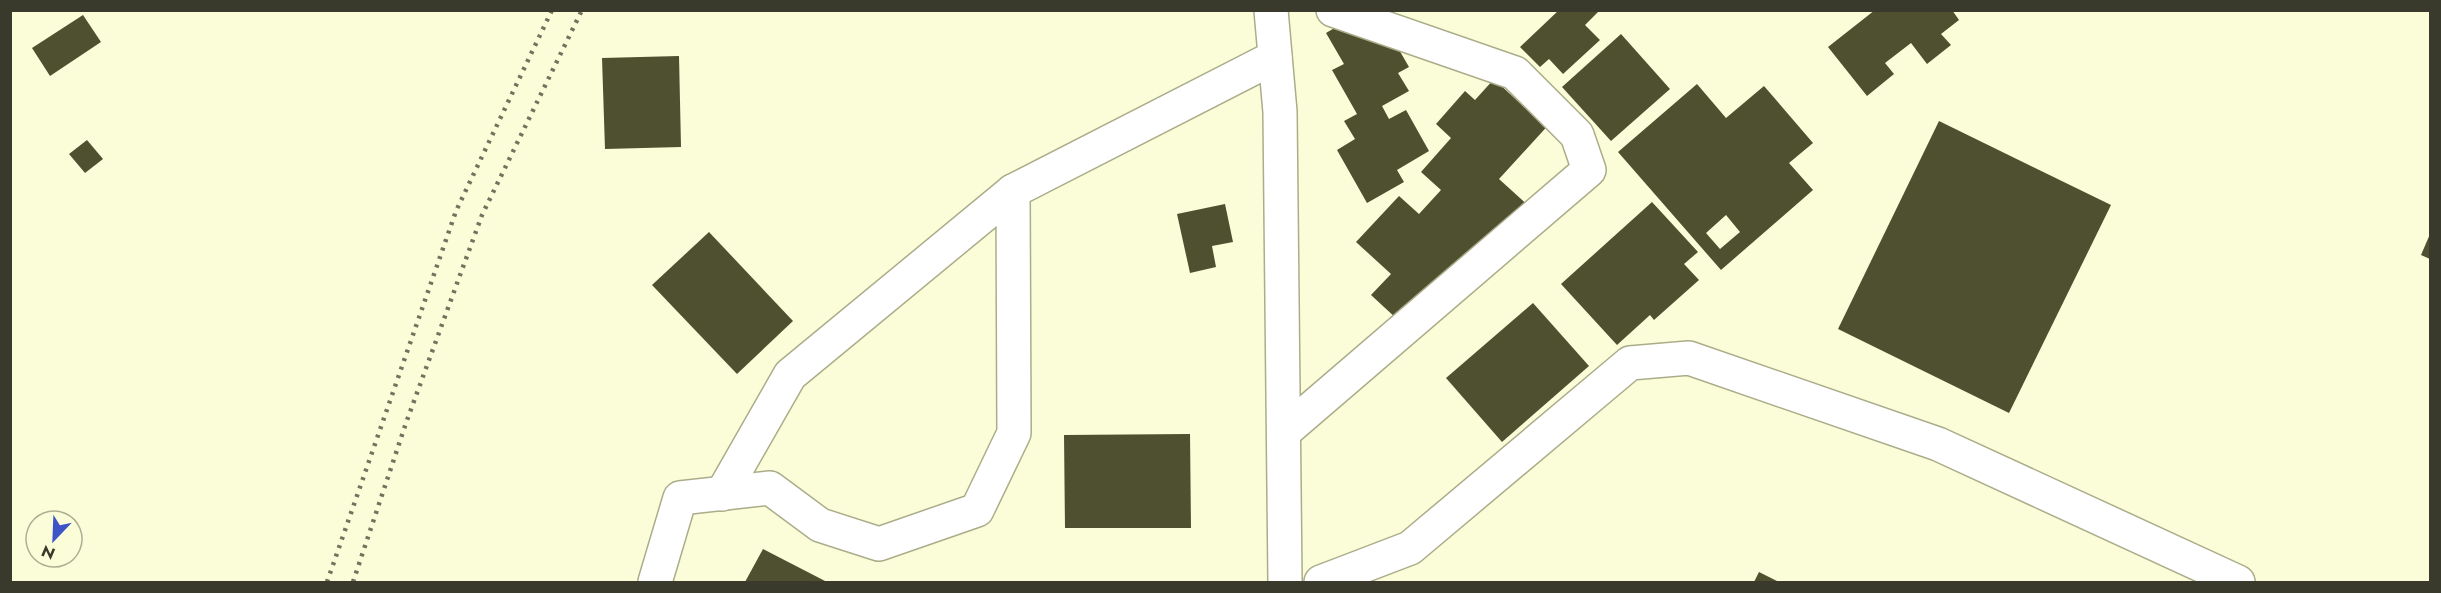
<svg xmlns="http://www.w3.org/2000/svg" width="2441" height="593" viewBox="0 0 2441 593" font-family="Jost,sans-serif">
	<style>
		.building { fill: #4f5030; fill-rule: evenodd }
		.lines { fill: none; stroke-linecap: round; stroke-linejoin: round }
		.minor-casing { stroke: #abad8a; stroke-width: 36 }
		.minor { stroke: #fff; stroke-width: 33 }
		.rail { stroke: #72725e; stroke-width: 4.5; stroke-dasharray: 3 6; stroke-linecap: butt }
	</style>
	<rect width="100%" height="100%" fill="#fafdd7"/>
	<g class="building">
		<path d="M1365 10H1376L1409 67 1398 73 1409 91 1382 106 1389 119 1406 110 1429 151 1397 170 1404 182 1367 203 1337 150 1355 139 1344 121 1357 114 1332 70 1344 64 1326 33Z"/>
		<path d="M1559 10H1600L1585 25 1600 40 1563 74 1549 59 1540 67 1520 47Z"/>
		<path d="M1875 10H1952L1959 20 1941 34 1951 45 1927 64 1911 43 1885 63 1894 74 1867 96 1828 47Z"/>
		<path d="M83 15 101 42 50 76 32 48Z"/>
		<path d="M1621 34 1670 89 1611 141 1562 87Z"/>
		<path d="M679 56 681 147 605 149 602 58Z"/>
		<path d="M1494 79 1524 107 1541 89 1563 109 1499 179 1544 220 1490 278 1473 262 1410 331 1371 295 1391 274 1356 242 1399 196 1419 214 1441 190 1421 172 1451 138 1436 124 1465 91 1475 100Z"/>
		<path d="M1697 84 1726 118 1764 86 1813 143 1789 163 1813 190 1721 270 1618 152ZM1726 215 1740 232 1720 249 1706 233Z"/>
		<path d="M1939 121 2111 205 2009 413 1838 329Z"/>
		<path d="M87 140 103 159 85 173 69 154Z"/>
		<path d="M1652 202 1698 252 1684 264 1699 280 1654 320 1650 315 1617 345 1561 284Z"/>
		<path d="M1225 204 1233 242 1212 246 1216 267 1190 273 1177 214Z"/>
		<path d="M709 232 793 321 737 374 652 285Z"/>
		<path d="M2430 234V259L2421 255Z"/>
		<path d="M1533 303 1589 366 1502 442 1446 378Z"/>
		<path d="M1190 434 1191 528H1065L1064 435Z"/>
		<path d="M763 549 827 582H745Z"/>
		<path d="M1759 572 1779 582H1754Z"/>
	</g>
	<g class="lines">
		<defs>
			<g id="minor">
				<path d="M1271 10 1280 112 1285 582"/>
				<path d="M1284 432 1589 170 1577 135 1515 73 1333 10"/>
				<path d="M722 494 790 375 1013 191"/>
				<path d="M655 582 680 498 770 488 820 525 879 544 977 510 1014 433 1013 191 1275 57"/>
				<path d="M1321 582 1410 548 1630 363 1689 358 1938 444 2238 582"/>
			</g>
		</defs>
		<use href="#minor" class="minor-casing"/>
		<use href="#minor" class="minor"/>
		<g class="rail">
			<path d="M327 582 456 211 552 10"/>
			<path d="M353 582 406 423 482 215 582 10"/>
		</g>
	</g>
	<rect width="2441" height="593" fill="none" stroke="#3a3a2c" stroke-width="24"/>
	<g transform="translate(54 539) rotate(203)"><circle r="28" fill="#fafdd7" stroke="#adaf93" stroke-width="1.5"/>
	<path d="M0-4.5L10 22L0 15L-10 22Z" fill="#3c54c7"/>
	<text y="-9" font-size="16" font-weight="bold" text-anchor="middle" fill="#3a3a2c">N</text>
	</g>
</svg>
